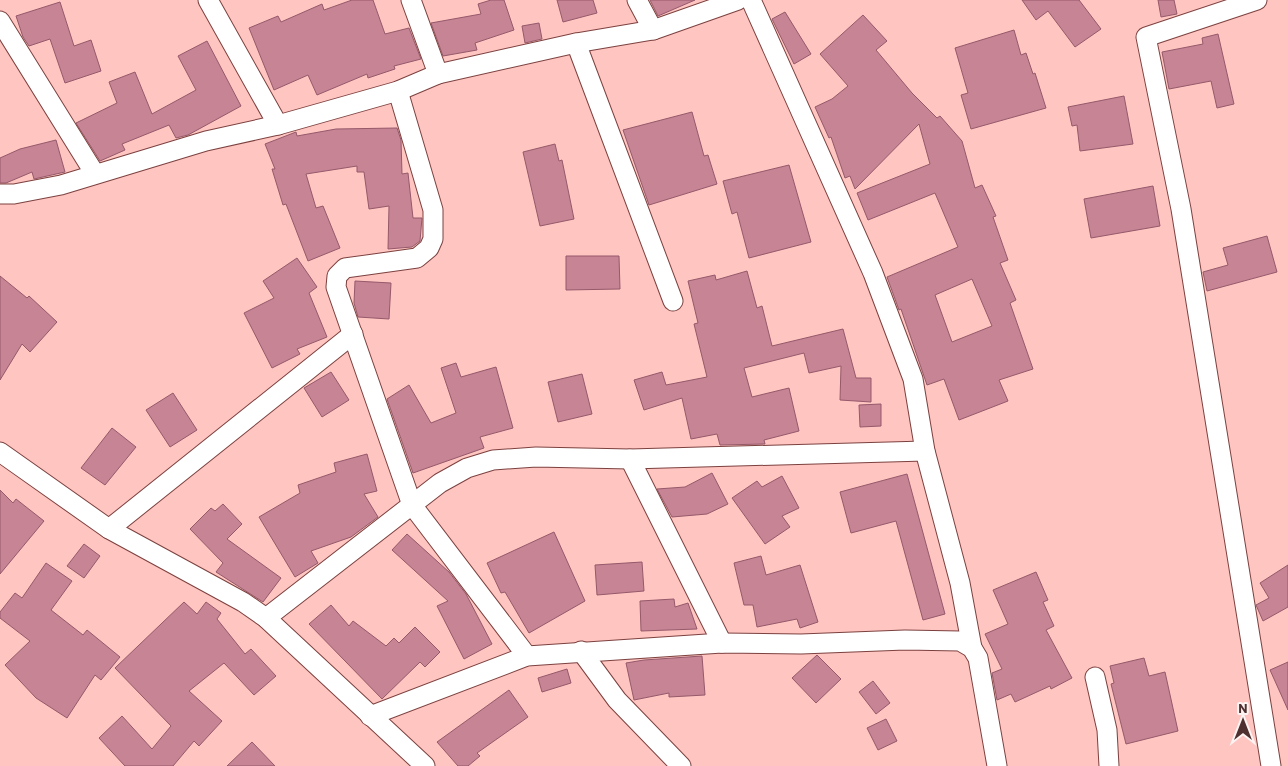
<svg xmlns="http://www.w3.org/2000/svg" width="1288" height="766" viewBox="0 0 1288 766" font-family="Barlow,sans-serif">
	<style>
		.building { fill: #c68495; stroke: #96596a; fill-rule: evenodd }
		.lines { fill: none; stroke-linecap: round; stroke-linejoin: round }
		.minor-casing { stroke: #7c413f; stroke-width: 21 }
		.minor { stroke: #fff; stroke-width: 19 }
	</style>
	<rect width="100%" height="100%" fill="#fec5c1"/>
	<g class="building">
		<path d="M352 0H373L385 34 409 28 421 59 394 66 395 69 368 78 367 74 317 95 308 75 274 90 249 28 278 16 281 22 322 4 324 10Z"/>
		<path d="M491 0H504L514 30 475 43 477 50 443 56 431 23 481 14 478 4Z"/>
		<path d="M557 0H593L597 13 563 22Z"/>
		<path d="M650 0H695L658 16Z"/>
		<path d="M1022 0H1079L1101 29 1075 47 1048 11 1036 20Z"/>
		<path d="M1158 0H1174L1177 14 1161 17Z"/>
		<path d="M60 2 74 46 91 40 101 71 65 83 50 39 29 46 23 37 16 16Z"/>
		<path d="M785 12 811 54 794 64 772 19Z"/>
		<path d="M863 15 887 41 876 50 912 93 937 118 940 116 962 141 975 188 982 185 996 216 993 217 1008 260 1000 263 1016 300 1010 303 1033 369 999 380 1008 401 959 420 944 379 927 385 901 309 899 310 887 277 958 247 935 193 868 220 857 193 930 164 919 124 855 189 850 176 845 178 831 137 829 138 815 107 832 99 848 86 820 54ZM972 279 992 326 952 342 935 295Z"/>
		<path d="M539 23 542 39 525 43 522 26Z"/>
		<path d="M1014 30 1021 55 1026 53 1033 74 1035 73 1046 108 971 129 961 95 968 93 955 48Z"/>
		<path d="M1218 34 1234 104 1217 108 1211 81 1169 89 1162 52 1203 44 1202 38Z"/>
		<path d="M207 41 241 106 188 135 176 138 169 125 122 144 125 150 100 161 76 123 117 103 109 82 135 72 152 114 196 90 178 56Z"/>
		<path d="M1124 96 1133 144 1080 151 1077 125 1072 126 1068 107Z"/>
		<path d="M692 112 704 156 708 155 717 184 649 205 623 130Z"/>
		<path d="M397 128 401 140 402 174 408 173 413 218H422L420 241 412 247 388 249 389 206 369 209 364 172H357V166L306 174 316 208 323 206 340 248 308 261 286 204 283 205 272 169H275L265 144 296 132 297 136 336 129Z"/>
		<path d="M56 140 65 172 34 179 32 172 6 183H0V158L20 149Z"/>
		<path d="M555 144 559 161 562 160 574 219 540 226 523 152Z"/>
		<path d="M789 165 811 242 749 258 737 212 732 214 723 181Z"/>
		<path d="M1153 186 1160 226 1091 238 1084 199Z"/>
		<path d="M1267 236 1277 272 1207 291 1203 272 1228 265 1223 248Z"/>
		<path d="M566 256H619L620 289 566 290Z"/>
		<path d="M297 258 317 287 309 293 327 337 297 349 300 354 272 368 244 313 274 298 263 281Z"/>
		<path d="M747 271 757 308 762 306 772 346 843 329 856 378H871V402L840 400 841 366 809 373 804 353 744 368 752 397 789 388 799 431 764 440 765 444 720 445 717 434 691 439 682 398 644 410 634 380 662 372 666 385 707 377 694 324 698 323 688 281 715 275 716 280Z"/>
		<path d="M0 276 27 298 29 296 57 322 30 352 22 344 0 380Z"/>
		<path d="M355 281 391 283 389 319 358 317 354 303Z"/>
		<path d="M456 363 461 377 496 367 513 428 480 437 484 448 413 473 387 399 409 385 431 423 456 413 441 368Z"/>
		<path d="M331 372 349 400 322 417 304 388Z"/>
		<path d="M582 374 592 414 558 422 548 382Z"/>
		<path d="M173 393 197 430 170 447 146 410Z"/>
		<path d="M881 404V426L860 427 859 405Z"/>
		<path d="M112 428 136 447 105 485 81 468Z"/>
		<path d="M367 454 377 491 364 494 378 517 351 537 311 551 318 563 295 577 259 517 300 493 298 485 336 472 334 463Z"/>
		<path d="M712 473 728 504 707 514 672 517 657 489 685 487Z"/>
		<path d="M907 474 945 614 923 620 896 521 851 533 840 492Z"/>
		<path d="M782 476 799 508 782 516 790 527 765 544 732 498 757 481 762 487Z"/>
		<path d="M0 490 13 503 16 499 44 521 0 574Z"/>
		<path d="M223 504 242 524 227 539 281 578 263 602 216 572 223 563 190 529 211 508 215 511Z"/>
		<path d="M554 532 585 601 529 633 505 592 501 593 487 563Z"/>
		<path d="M407 534 449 572 466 594 492 644 464 659 437 606 448 601 392 550Z"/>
		<path d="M84 544 100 556 84 578 67 566Z"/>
		<path d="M761 556 766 575 800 565 818 622 800 628 797 619 757 627 753 605H744L734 563Z"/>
		<path d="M642 562 644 591 597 595 595 565Z"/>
		<path d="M46 563 72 581 51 610 83 635 87 630 120 657 101 680 95 675 67 718 36 698 5 665 30 641 0 618V612L15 593 22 598Z"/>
		<path d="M1288 565V607L1263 621 1256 605 1269 598 1260 583Z"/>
		<path d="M1036 572 1048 600 1043 602 1054 626 1046 630 1072 678 1051 689 1050 686 1015 702 1011 694 997 700 992 673 1002 669 985 634 1008 624 993 590Z"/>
		<path d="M674 599 675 607 688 603 697 629 641 631 640 601Z"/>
		<path d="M184 602 197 614 206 602 221 613 217 619 245 654 251 649 276 676 254 695 224 663 189 691 222 721 199 746 194 741 173 766H125L99 738 122 716 152 749 171 726 115 668Z"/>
		<path d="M331 605 349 626 353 621 386 646 394 638 399 643 415 627 440 652 425 667 420 662 382 699 309 624Z"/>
		<path d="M817 655 841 679 816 703 792 678Z"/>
		<path d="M702 656 705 695 669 697V693L634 700 626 663 644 660Z"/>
		<path d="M1144 658 1149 676 1165 672 1178 731 1126 744 1111 684 1114 683 1110 666Z"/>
		<path d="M1288 662V710L1270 670Z"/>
		<path d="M567 669 571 683 542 692 538 678Z"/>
		<path d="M873 681 890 703 876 714 859 692Z"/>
		<path d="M509 690 528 717 477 753 480 756 468 766H458L437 742Z"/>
		<path d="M886 719 897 741 878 750 867 728Z"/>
		<path d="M252 742 275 766H227Z"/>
	</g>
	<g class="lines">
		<defs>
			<g id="minor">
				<path d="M208 0 278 125"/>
				<path d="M637 0 653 30"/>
				<path d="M751 0 873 273 913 379 925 451 960 583 972 648"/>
				<path d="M1257 0 1146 37 1181 209 1271 766"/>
				<path d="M0 21 95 174"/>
				<path d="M576 43 673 301"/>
				<path d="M438 74 576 43 653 30 738 0"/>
				<path d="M398 91 433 210V239L429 248 417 258 345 268 337 276 336 287 412 505 527 656"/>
				<path d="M0 194H14L61 185 206 141 278 125 398 91 438 74 411 0"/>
				<path d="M0 452 109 529 243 602 266 618 425 766"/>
				<path d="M630 459 722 643"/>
				<path d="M109 529 353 334"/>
				<path d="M266 618 440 483 467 468 493 460 536 457 630 459 925 451"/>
				<path d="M581 651 617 700 681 766"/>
				<path d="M1095 677 1107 730 1109 766"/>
				<path d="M370 716 527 656 722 643 801 644 905 640 960 641 972 648 978 658 997 766"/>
			</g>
		</defs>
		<use href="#minor" class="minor-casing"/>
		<use href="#minor" class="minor"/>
	</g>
	<g transform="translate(1243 721)" stroke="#fcf4f3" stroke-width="4" paint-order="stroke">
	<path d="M0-4L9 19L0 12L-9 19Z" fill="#4d302f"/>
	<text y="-8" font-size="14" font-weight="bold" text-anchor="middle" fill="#4d302f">N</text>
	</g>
</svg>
